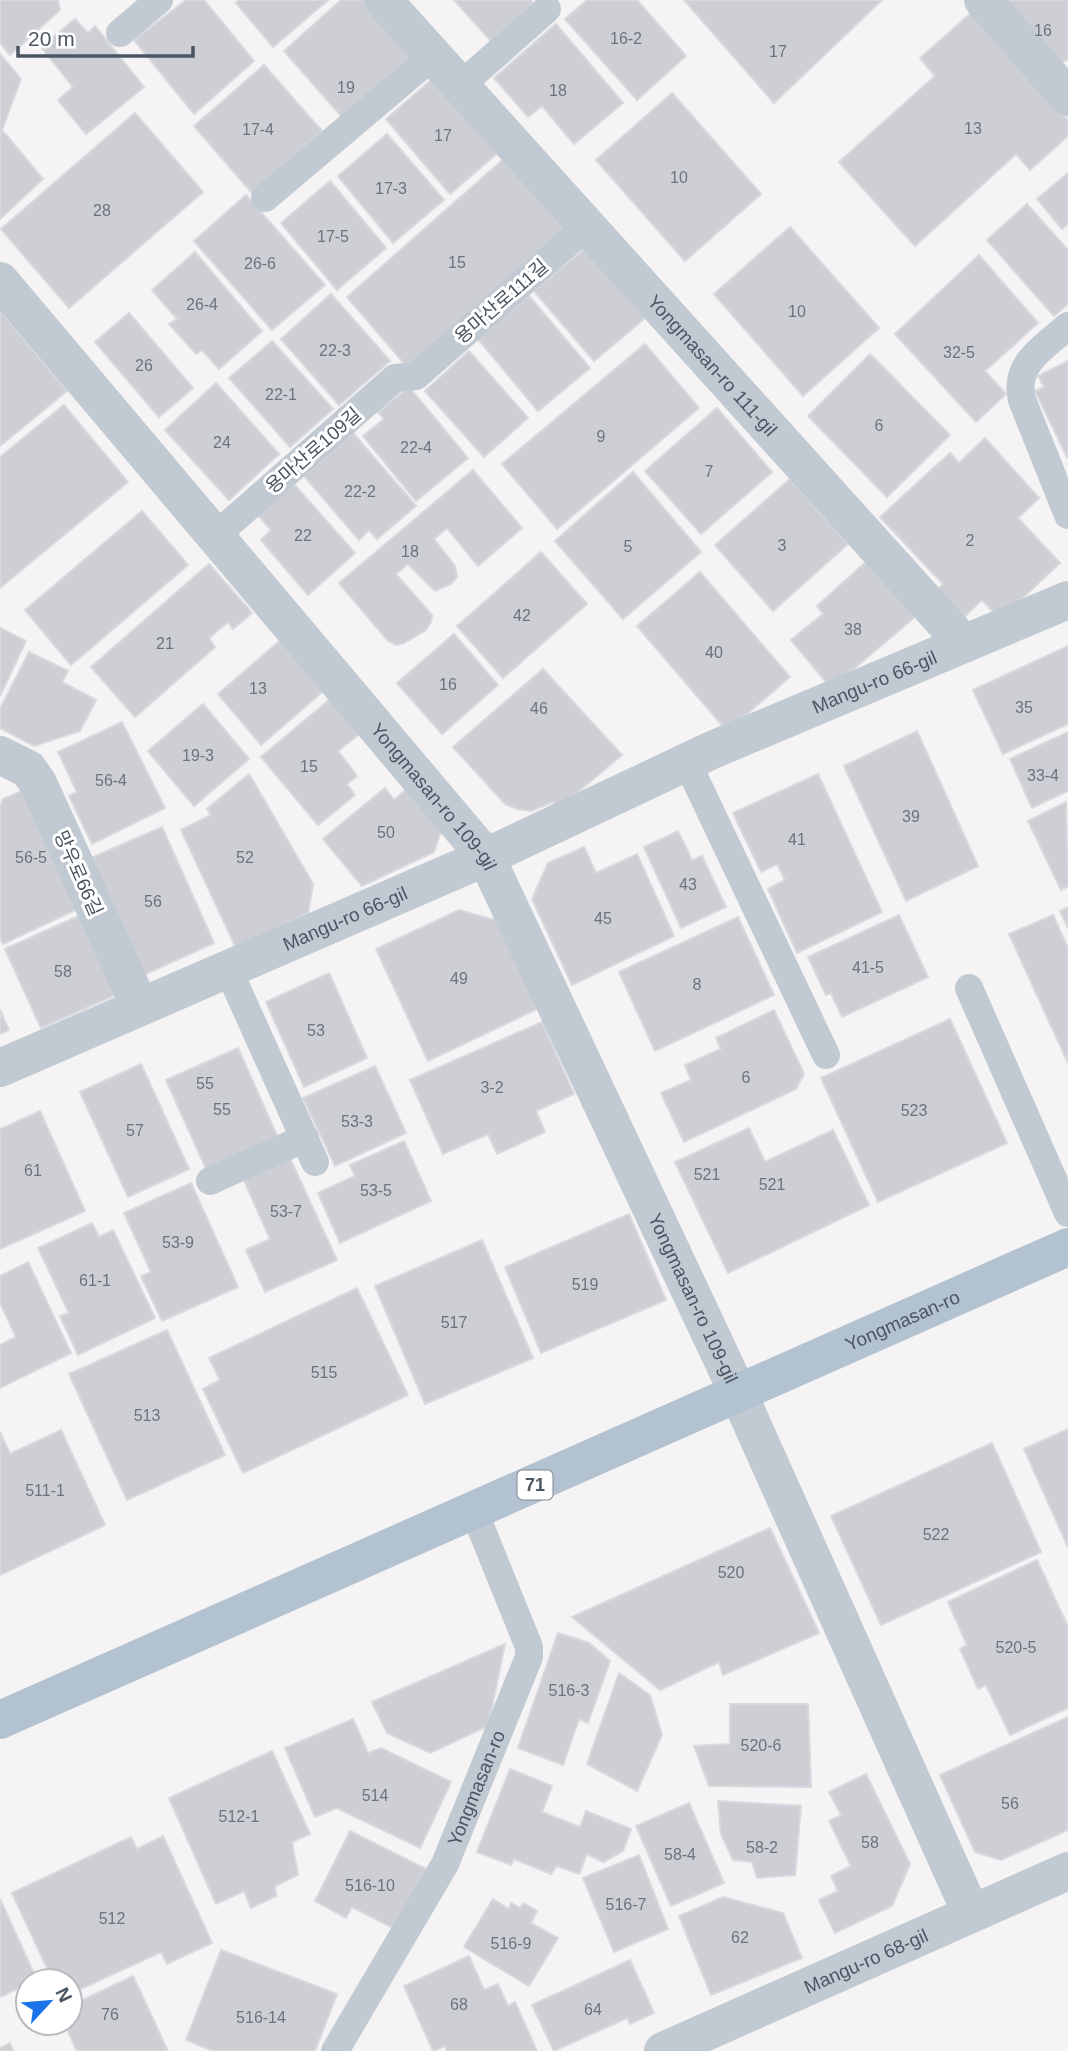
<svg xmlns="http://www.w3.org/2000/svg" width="1068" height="2051" viewBox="0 0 1068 2051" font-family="Helvetica,'Noto Sans KR',sans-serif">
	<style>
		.building { fill: #cdcfd5; stroke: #d7d9de; stroke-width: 2 }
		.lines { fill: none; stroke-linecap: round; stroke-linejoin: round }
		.service { stroke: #c1cad2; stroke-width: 28 }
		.minor { stroke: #c1cad2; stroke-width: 38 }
		.primary { stroke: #b3c2d1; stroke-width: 38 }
		.labels { text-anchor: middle; stroke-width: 6; stroke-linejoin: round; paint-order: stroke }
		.number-label { font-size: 16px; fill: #6b747e }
		.shield { fill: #fff; stroke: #808990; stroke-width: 2 }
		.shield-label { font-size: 18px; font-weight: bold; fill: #4a5661 }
		.street-label { font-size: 19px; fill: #4a5661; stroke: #fff }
	</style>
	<rect width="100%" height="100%" fill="#f5f3f3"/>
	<g class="building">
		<path d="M0 0H58L60 10 10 55 0 43Z"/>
		<path d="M186 0H204L254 61 194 114 134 40Z"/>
		<path d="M239 0H328L273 47 236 3Z"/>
		<path d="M341 0H363L412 56 342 117 284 51Z"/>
		<path d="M454 0H531L533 3 491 41Z"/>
		<path d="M587 0H637L686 56 637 100 565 19Z"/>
		<path d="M684 0H882L774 103Z"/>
		<path d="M994 0H1068V59L1050 70Z"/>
		<path d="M971 13 1068 120V136L1030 170 1016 154 915 246 839 162 935 76 920 58Z"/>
		<path d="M75 19 88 33 95 26 144 87 86 134 58 100 73 87 41 47Z"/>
		<path d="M556 24 623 103 574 144 542 106 528 117 494 78Z"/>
		<path d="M0 54 21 79 2 130 43 179 0 219Z"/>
		<path d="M264 65 322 131 252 193 194 126Z"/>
		<path d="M436 76 500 151 450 194 386 119Z"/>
		<path d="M672 93 761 194 685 261 596 160Z"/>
		<path d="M135 113 203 192 69 308 1 229Z"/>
		<path d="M387 134 444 200 393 243 338 176Z"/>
		<path d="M506 157 568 227 408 368 347 297Z"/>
		<path d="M1068 173V224L1062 229 1037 199Z"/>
		<path d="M330 181 386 248 337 290 281 223Z"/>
		<path d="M246 195 325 285 272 330 194 241Z"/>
		<path d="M1027 204 1068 250V304L1054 316 987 240Z"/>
		<path d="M790 227 879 328 803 396 714 294Z"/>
		<path d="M590 244 650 314 594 361 534 291Z"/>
		<path d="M195 252 262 331 219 369 202 350 196 354 169 324 177 319 152 290Z"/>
		<path d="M979 255 1038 323 985 371 1006 394 976 422 895 334Z"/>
		<path d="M331 294 390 361 339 405 281 339Z"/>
		<path d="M529 296 590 368 538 411 478 339Z"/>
		<path d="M0 311 67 391 0 446Z"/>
		<path d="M129 313 193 388 159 417 95 342Z"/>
		<path d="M272 341 333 409 290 447 229 378Z"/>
		<path d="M645 344 699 408 557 529 502 464Z"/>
		<path d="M469 351 528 418 484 457 425 391Z"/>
		<path d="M870 354 950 435 887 497 808 416Z"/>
		<path d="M1068 361V456L1067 457 1035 391 1044 387 1038 376Z"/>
		<path d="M216 383 279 454 229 500 165 430Z"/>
		<path d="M409 387 468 458 416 501 363 436 384 419 378 412Z"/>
		<path d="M64 405 128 482 0 588V457Z"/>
		<path d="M717 408 772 472 701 534 645 471Z"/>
		<path d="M353 433 416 506 377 539 369 530 359 540 304 476Z"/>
		<path d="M985 438 1039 498 1018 518 1060 563 1000 619 982 600 960 621 934 593 943 584 880 517 950 453 959 463Z"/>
		<path d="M473 470 522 528 478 566 447 528 434 539 455 566 457 577 451 584 435 591 408 564 396 574 432 615 431 622 426 630 404 643 396 645 388 641 339 583Z"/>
		<path d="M633 472 701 552 623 619 555 541Z"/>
		<path d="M790 479 848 544 773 611 715 545Z"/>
		<path d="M293 483 355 553 308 595 261 540 271 530 257 514Z"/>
		<path d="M142 511 188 565 71 665 25 610Z"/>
		<path d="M541 552 587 604 503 678 457 626Z"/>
		<path d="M867 561 915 617 831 688 791 640 823 614 817 606Z"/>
		<path d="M209 564 252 613 233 629 228 622 209 638 215 647 135 717 91 667Z"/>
		<path d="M700 572 790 677 727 731 637 626Z"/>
		<path d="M0 628 26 641 0 696Z"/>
		<path d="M454 634 498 685 442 734 397 683Z"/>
		<path d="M283 638 326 689 261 745 218 694Z"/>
		<path d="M1068 646V724L1003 754 973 690Z"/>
		<path d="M29 652 68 671 62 682 96 700 80 731 34 746 0 728V709Z"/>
		<path d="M543 669 622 755 559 808 553 802 531 811 517 809 505 804 453 747Z"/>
		<path d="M334 696 363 731 338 751 357 776 347 784 355 795 318 825 261 757Z"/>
		<path d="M203 704 249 759 194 806 148 751Z"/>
		<path d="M122 722 165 808 92 844 69 796 77 792 58 752Z"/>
		<path d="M917 731 978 866 906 901 844 766Z"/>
		<path d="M1068 732V791L1032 808 1010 759Z"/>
		<path d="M249 774 313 884 308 913 236 948 181 830 211 815 207 809Z"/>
		<path d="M818 774 882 912 797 953 768 889 785 880 777 864 761 872 733 813Z"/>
		<path d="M410 786 443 825 434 852 362 886 323 839 385 788 394 800Z"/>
		<path d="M31 787 84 906 3 944 0 938V808L3 799Z"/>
		<path d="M1066 802 1068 886 1061 890 1028 821Z"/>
		<path d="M162 827 214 943 144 975 91 858Z"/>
		<path d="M678 831 692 860 702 856 726 907 681 928 644 847Z"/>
		<path d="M584 847 596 873 637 854 674 936 572 985 532 899 548 863Z"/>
		<path d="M1068 907V928L1060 911Z"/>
		<path d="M459 910 502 922 541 1007 428 1061 376 949Z"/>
		<path d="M85 913 120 993 41 1028 5 949Z"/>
		<path d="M899 915 928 977 842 1017 831 993 826 995 808 957Z"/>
		<path d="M1053 915 1068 948V1063L1009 934Z"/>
		<path d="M738 917 774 995 655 1051 619 972Z"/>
		<path d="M329 973 367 1058 304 1087 266 1002Z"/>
		<path d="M0 1010 9 1030 0 1034Z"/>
		<path d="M774 1010 804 1074 796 1089 684 1142 661 1093 691 1080 685 1065 721 1049 716 1038Z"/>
		<path d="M950 1019 1007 1143 878 1202 821 1078Z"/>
		<path d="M542 1022 574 1094 536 1111 545 1132 497 1154 488 1134 443 1154 410 1080Z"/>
		<path d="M238 1048 278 1138 206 1169 166 1080Z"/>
		<path d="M141 1064 189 1169 128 1197 80 1092Z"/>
		<path d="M375 1066 406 1133 335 1166 303 1098Z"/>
		<path d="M40 1111 85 1211 0 1249V1129Z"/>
		<path d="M749 1128 765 1162 833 1130 869 1205 728 1273 675 1162Z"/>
		<path d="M404 1141 431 1201 340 1243 318 1193 355 1176 350 1165Z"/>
		<path d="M288 1154 337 1260 265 1292 246 1250 270 1239 242 1176Z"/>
		<path d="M191 1183 238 1287 162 1321 141 1276 151 1272 124 1213Z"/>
		<path d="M629 1214 666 1300 541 1353 505 1267Z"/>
		<path d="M92 1223 99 1237 113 1230 155 1318 78 1355 60 1316 69 1313 38 1248Z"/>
		<path d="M482 1240 533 1358 425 1404 375 1286Z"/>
		<path d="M28 1262 71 1353 0 1388V1345L16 1337 0 1303V1276Z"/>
		<path d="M357 1288 408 1395 243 1473 203 1389 220 1380 209 1358Z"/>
		<path d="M167 1330 225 1455 127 1500 69 1374Z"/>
		<path d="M1068 1429V1547L1024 1449Z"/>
		<path d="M61 1430 105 1525 0 1575V1432L10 1454Z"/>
		<path d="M992 1443 1041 1552 881 1625 831 1516Z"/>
		<path d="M770 1528 819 1633 723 1675 719 1662 660 1690 572 1617Z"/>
		<path d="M1037 1560 1068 1627V1708L1010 1735 986 1685 978 1689 960 1649 967 1645 948 1602Z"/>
		<path d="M558 1633 589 1643 610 1661 588 1723 579 1719 563 1765 518 1748Z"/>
		<path d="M505 1644 488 1726 430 1753 387 1733 372 1702Z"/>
		<path d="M619 1673 650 1695 662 1735 637 1791 587 1764Z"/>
		<path d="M730 1704H808L811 1787 709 1786 694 1746 730 1744Z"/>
		<path d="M1068 1717V1830L1001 1860 975 1852 940 1775Z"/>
		<path d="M353 1719 368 1753 381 1748 451 1782 420 1848 337 1808 315 1817 285 1748Z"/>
		<path d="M272 1751 310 1834 292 1842 298 1875 275 1886 276 1896 251 1908 244 1891 216 1904 169 1798Z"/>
		<path d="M510 1769 552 1786 542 1812 580 1827 586 1811 631 1829 623 1851 603 1862 587 1854 579 1874 557 1866 551 1874 514 1859 511 1865 477 1852Z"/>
		<path d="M866 1774 910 1864 892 1906 835 1933 819 1900 838 1891 831 1876 851 1866 829 1821 841 1815 829 1792Z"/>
		<path d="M718 1801 801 1806 795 1875 757 1878 752 1862 733 1860 721 1834Z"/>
		<path d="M689 1803 724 1883 671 1906 636 1826Z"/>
		<path d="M350 1831 426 1869 395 1929 352 1907 346 1918 315 1901Z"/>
		<path d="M163 1836 212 1943 167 1964 161 1952 70 1994V1981H53L12 1893 131 1837 137 1849Z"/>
		<path d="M639 1855 668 1929 614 1952 583 1878Z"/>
		<path d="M723 1897 783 1913 802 1958 711 1995 679 1916Z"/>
		<path d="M0 1899 37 1980 28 1981V1984L0 1997Z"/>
		<path d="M493 1899 509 1909 511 1903 520 1908 523 1903 537 1911 531 1923 558 1938 529 1986 464 1947Z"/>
		<path d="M221 1950 337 1994 315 2051H213L186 2040Z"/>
		<path d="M469 1956 484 1990 498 1984 508 2006 515 2002 537 2051H447L445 2046 433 2051 404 1986Z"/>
		<path d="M630 1960 654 2013 630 2024 627 2018 554 2051 532 2005Z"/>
		<path d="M133 1976 168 2051H77L64 2023H70V2006Z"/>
		<path d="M10 2043 13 2051H0V2048Z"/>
	</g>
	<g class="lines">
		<g class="service">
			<path d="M120 33 159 0"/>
			<path d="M461 85 547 9"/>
			<path d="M265 198 433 56"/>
			<path d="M1068 326C1044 347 1013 364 1022 400L1068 515"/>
			<path d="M215 536 395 378 416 376 587 226"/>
			<path d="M687 762 826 1055"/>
			<path d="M228 969 315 1162"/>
			<path d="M969 988 1068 1213"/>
			<path d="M210 1181 305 1138"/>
			<path id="s1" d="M335 2051 445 1864 529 1657V1647L474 1511"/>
		</g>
		<g class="minor">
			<path id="s2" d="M383 0 964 644"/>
			<path d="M983 0 1068 97"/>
			<path id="s3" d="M0 281 486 857 739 1395 971 1913"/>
			<path d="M0 755 28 769 38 783 140 1007"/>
			<path id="s4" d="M0 1068 486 857 710 751 1068 600"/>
			<path id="s5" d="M663 2051 1068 1871"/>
		</g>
		<path class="primary" id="s6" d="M0 1720 1068 1247"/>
	</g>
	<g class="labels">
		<g class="number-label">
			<text x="1043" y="36">16</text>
			<text x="626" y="44">16-2</text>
			<text x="778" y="57">17</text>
			<text x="346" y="93">19</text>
			<text x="558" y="96">18</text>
			<text x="973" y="134">13</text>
			<text x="258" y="135">17-4</text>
			<text x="443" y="141">17</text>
			<text x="679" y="183">10</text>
			<text x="391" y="194">17-3</text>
			<text x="102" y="216">28</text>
			<text x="333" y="242">17-5</text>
			<text x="457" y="268">15</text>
			<text x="260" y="269">26-6</text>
			<text x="202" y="310">26-4</text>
			<text x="797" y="317">10</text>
			<text x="335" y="356">22-3</text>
			<text x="959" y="358">32-5</text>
			<text x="144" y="371">26</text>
			<text x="281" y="400">22-1</text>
			<text x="879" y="431">6</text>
			<text x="601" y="442">9</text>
			<text x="222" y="448">24</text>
			<text x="416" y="453">22-4</text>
			<text x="709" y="477">7</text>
			<text x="360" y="497">22-2</text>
			<text x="303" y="541">22</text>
			<text x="970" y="546">2</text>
			<text x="782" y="551">3</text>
			<text x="628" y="552">5</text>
			<text x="410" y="557">18</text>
			<text x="522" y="621">42</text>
			<text x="853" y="635">38</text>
			<text x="165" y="649">21</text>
			<text x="714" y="658">40</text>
			<text x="448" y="690">16</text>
			<text x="258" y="694">13</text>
			<text x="1024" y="713">35</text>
			<text x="539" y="714">46</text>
			<text x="198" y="761">19-3</text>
			<text x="309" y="772">15</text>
			<text x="1043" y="781">33-4</text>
			<text x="111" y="786">56-4</text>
			<text x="911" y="822">39</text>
			<text x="386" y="838">50</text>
			<text x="797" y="845">41</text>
			<text x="31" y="863">56-5</text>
			<text x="245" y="863">52</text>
			<text x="688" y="890">43</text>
			<text x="153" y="907">56</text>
			<text x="603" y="924">45</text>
			<text x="868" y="973">41-5</text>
			<text x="63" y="977">58</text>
			<text x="459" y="984">49</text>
			<text x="697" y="990">8</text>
			<text x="316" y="1036">53</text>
			<text x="746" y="1083">6</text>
			<text x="205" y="1089">55</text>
			<text x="492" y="1093">3-2</text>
			<text x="222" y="1115">55</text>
			<text x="914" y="1116">523</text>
			<text x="357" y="1127">53-3</text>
			<text x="135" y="1136">57</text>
			<text x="33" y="1176">61</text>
			<text x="707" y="1180">521</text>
			<text x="772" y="1190">521</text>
			<text x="376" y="1196">53-5</text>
			<text x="286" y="1217">53-7</text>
			<text x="178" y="1248">53-9</text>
			<text x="95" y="1286">61-1</text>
			<text x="585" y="1290">519</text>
			<text x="454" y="1328">517</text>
			<text x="324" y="1378">515</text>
			<text x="147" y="1421">513</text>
			<text x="45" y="1496">511-1</text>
			<text x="936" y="1540">522</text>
			<text x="731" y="1578">520</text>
			<text x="1016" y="1653">520-5</text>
			<text x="569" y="1696">516-3</text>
			<text x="761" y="1751">520-6</text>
			<text x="375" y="1801">514</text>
			<text x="1010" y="1809">56</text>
			<text x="239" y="1822">512-1</text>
			<text x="870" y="1848">58</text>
			<text x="762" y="1853">58-2</text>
			<text x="680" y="1860">58-4</text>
			<text x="370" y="1891">516-10</text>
			<text x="626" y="1910">516-7</text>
			<text x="112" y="1924">512</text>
			<text x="740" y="1943">62</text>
			<text x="511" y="1949">516-9</text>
			<text x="459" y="2010">68</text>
			<text x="593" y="2015">64</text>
			<text x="110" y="2020">76</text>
			<text x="261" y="2023">516-14</text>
		</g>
		<rect class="shield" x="517.5" y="1470.5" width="35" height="29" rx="5"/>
		<g class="shield-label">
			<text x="535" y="1491">71</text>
		</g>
		<g class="street-label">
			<text transform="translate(501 301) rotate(-41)" y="7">용마산로111길</text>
			<text dy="7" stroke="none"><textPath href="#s2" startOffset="492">Yongmasan-ro 111-gil</textPath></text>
			<text transform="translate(313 450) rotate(-41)" y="7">용마산로109길</text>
			<text dy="7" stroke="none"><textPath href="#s4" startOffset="956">Mangu-ro 66-gil</textPath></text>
			<text dy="7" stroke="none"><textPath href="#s3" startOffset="674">Yongmasan-ro 109-gil</textPath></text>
			<text transform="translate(79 873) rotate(66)" y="7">망우로66길</text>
			<text dy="7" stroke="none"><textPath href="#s4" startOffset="376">Mangu-ro 66-gil</textPath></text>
			<text dy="7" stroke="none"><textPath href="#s3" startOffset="1241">Yongmasan-ro 109-gil</textPath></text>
			<text dy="7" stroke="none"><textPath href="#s6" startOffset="987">Yongmasan-ro</textPath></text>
			<text dy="7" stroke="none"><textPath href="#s1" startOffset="299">Yongmasan-ro</textPath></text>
			<text dy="7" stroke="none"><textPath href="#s5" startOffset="222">Mangu-ro 68-gil</textPath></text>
		</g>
	</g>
	<g transform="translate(49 2002) rotate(64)"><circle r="33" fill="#ffffff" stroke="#b7bbc0" stroke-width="2"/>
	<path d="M0-5L12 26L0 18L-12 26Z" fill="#1a73e8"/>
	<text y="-10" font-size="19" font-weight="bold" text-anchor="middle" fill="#4a5661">N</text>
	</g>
	<path d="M18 46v10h175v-10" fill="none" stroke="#4a5661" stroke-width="3.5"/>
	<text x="28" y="46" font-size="21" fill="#4a5661" stroke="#ffffff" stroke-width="5" paint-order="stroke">20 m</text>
</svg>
